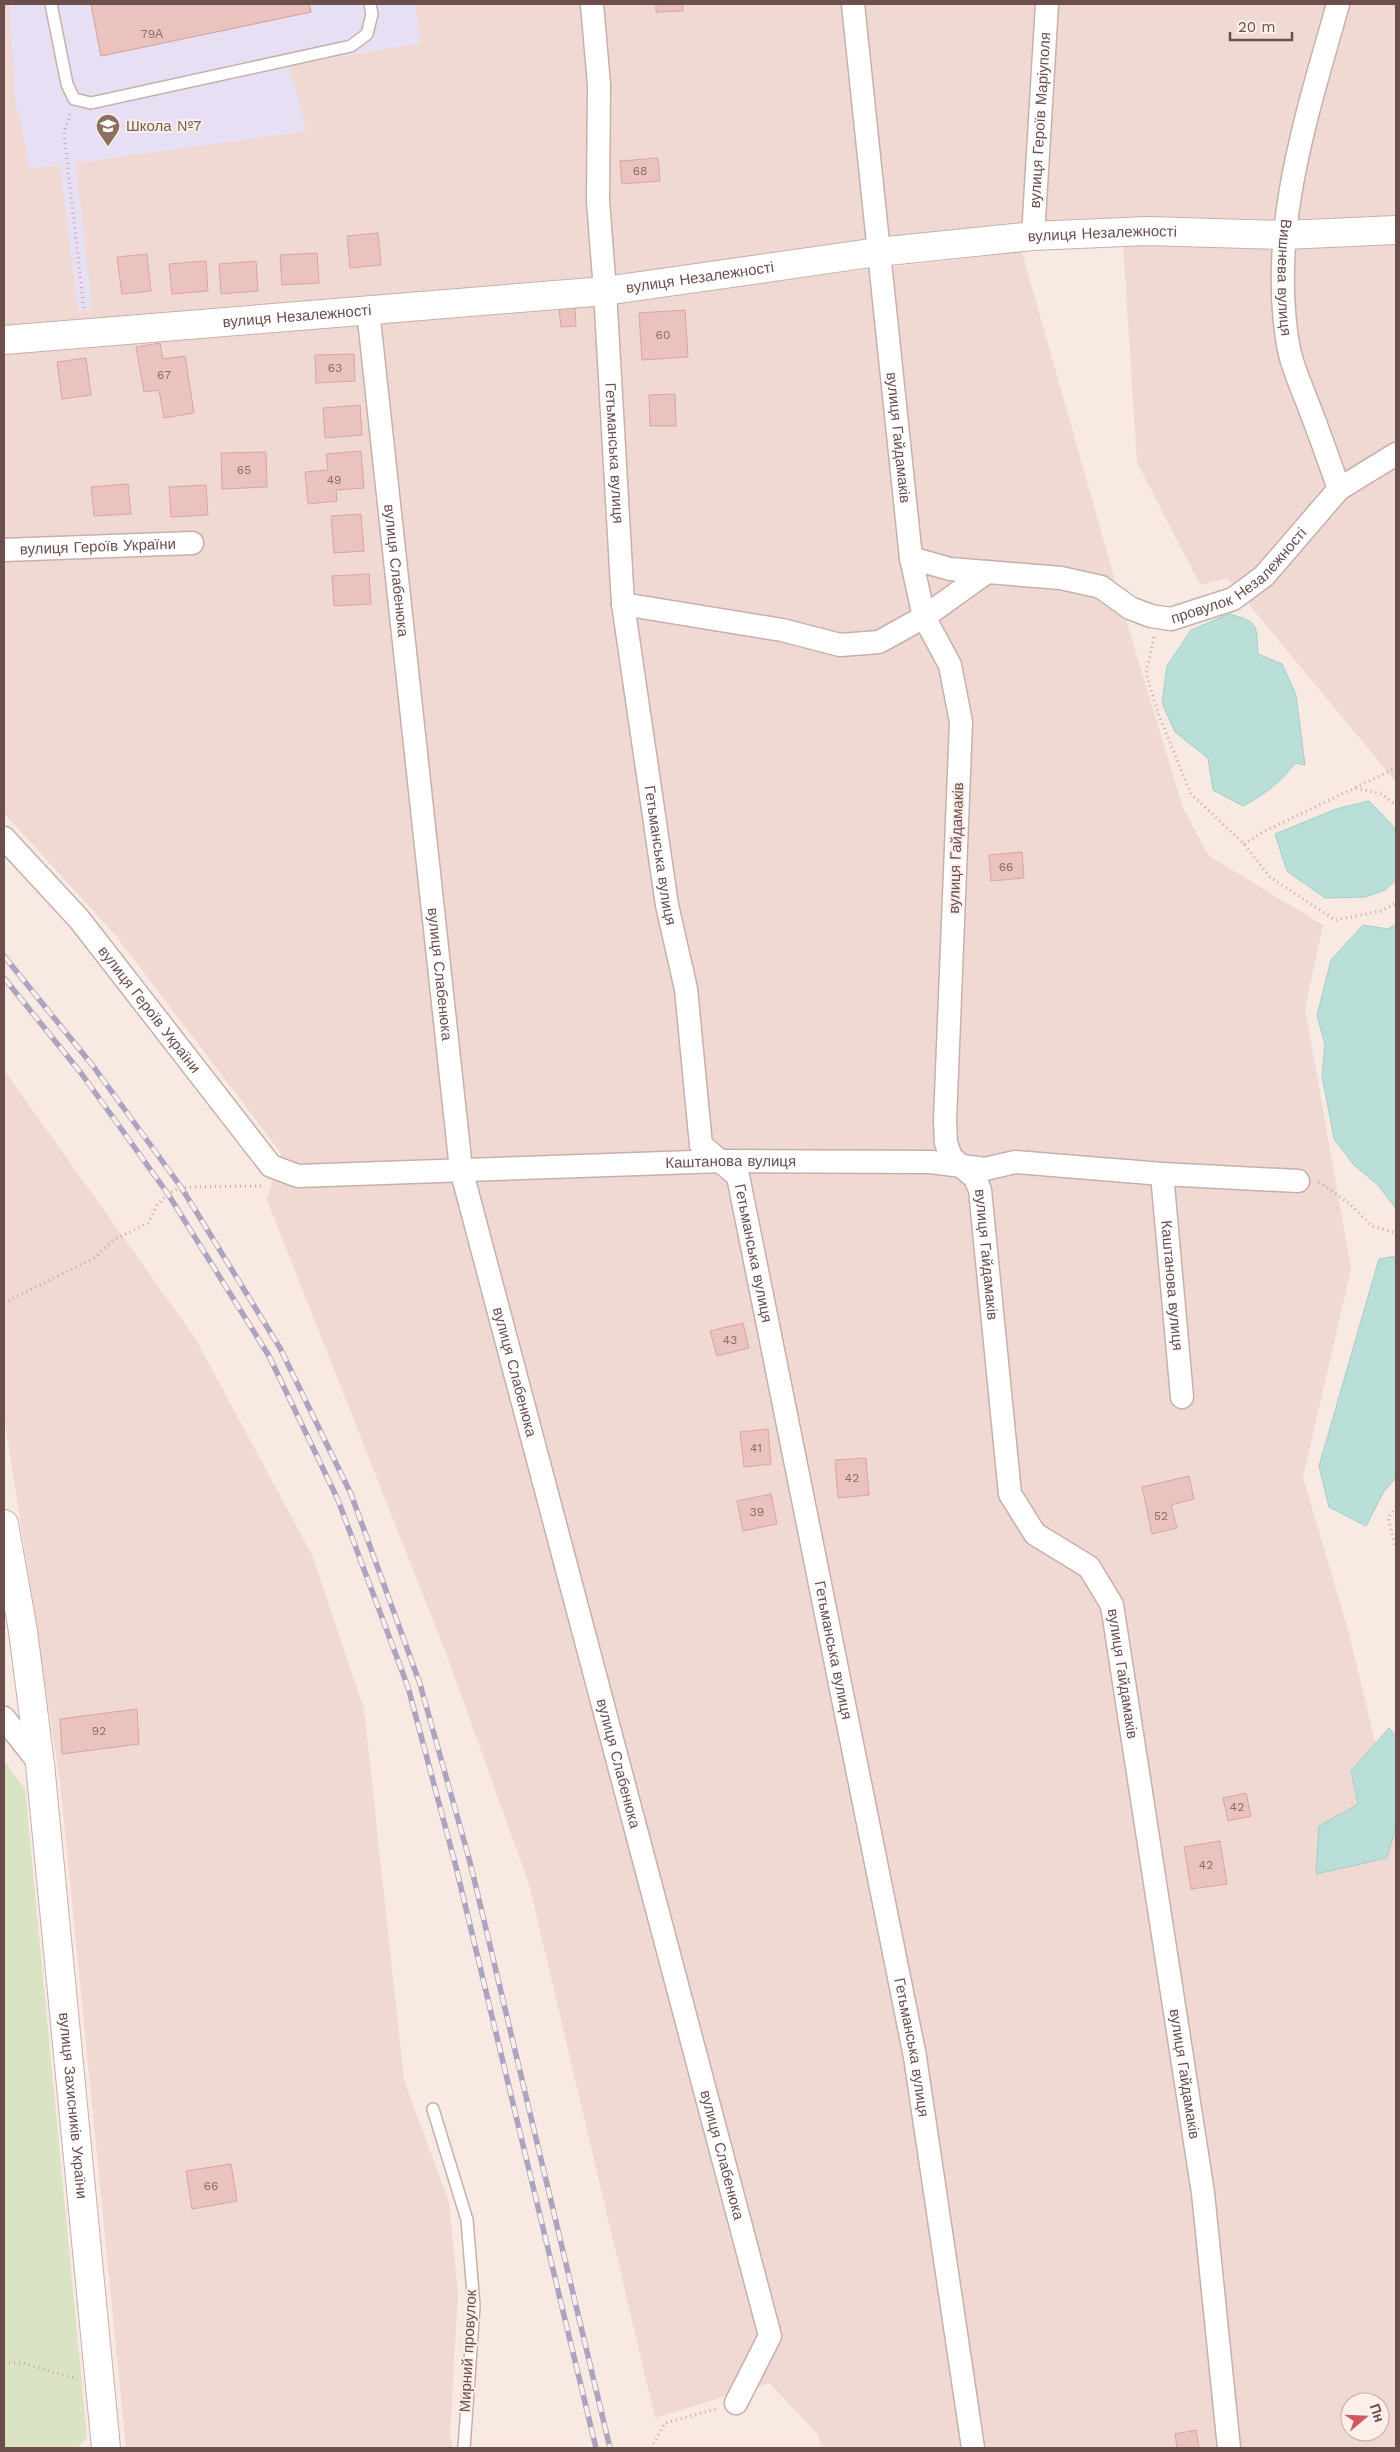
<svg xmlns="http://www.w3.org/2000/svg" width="1400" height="2452" viewBox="0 0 1400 2452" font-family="'Work Sans',sans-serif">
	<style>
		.residential { fill: #efd9d2; fill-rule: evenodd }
		.education { fill: #e7e0f4 }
		.green { fill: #dae3c4 }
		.water { fill: #badfd9; stroke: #a2cfc8 }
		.building { fill: #eac2be; stroke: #daa5a1 }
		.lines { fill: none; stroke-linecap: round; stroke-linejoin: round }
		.service-casing { stroke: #c7b0ac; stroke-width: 14 }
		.minor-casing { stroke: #c7b0ac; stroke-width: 25 }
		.tertiary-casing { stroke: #c7b0ac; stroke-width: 30 }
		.path { stroke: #cea6a2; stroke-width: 3; stroke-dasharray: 1 4; stroke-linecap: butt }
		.service { stroke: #fff; stroke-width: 11 }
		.minor { stroke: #fff; stroke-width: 22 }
		.tertiary { stroke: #fff; stroke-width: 28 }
		.rail-casing { stroke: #aaa4bf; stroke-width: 5.5 }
		.rail { stroke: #fceee8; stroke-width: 4; stroke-dasharray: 11; stroke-linecap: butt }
		.labels { text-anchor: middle; stroke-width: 4; stroke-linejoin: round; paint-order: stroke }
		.number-label { font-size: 12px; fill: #8c6b69 }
		.street-label { font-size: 15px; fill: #6c4e4d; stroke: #fceee8 }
		.education-label { font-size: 15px; fill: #785e54; stroke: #fceee8; text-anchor: start }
	</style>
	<rect width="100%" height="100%" fill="#f8e9e3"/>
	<g class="residential">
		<path d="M4 4H1396V225L1140 224 593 285 4 332Z"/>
		<path d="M1396 240V782L1227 578 1200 585 1137 462 1123 244Z"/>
		<path d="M1022 252 1129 630 1183 808 1209 856 1323 925 1305 1008 1351 1269 1303 1477 1348 1630 1396 1828V2448H822L817 2433 769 2383 655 2418 529 1884 446 1653 267 1200 281 1153 116 936 4 813V350L638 296ZM1350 2402H1380V2432H1350Z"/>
		<path d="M4 1070 195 1338 312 1555 364 1709 404 2080 449 2202 458 2293 450 2434 453 2448H126L60 1781 4 1415Z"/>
	</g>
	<path class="education" d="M9 4H415L421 43 288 66 307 131 76 163 92 309 78 311 60 165 30 169 15 98Z"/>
	<path class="green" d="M4 1761 25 1789 87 2437 77 2448H4Z"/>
	<g class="water">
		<path d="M1229 614C1260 622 1256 625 1258 654L1282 664 1296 695 1305 765 1295 763C1282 782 1263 795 1243 806L1213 790 1208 758 1175 732 1162 703 1167 666 1191 630Z"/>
		<path d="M1369 801 1396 829V880L1385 890 1365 897 1325 898 1287 871 1275 834 1336 809Z"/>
		<path d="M1396 924V1209L1378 1185 1354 1165 1334 1139 1322 1075 1325 1045 1317 1015 1331 960 1363 925 1388 929Z"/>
		<path d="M1396 1256V1477L1383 1493 1366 1526 1329 1507 1319 1466 1379 1259Z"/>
		<path d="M1389 1728 1396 1736V1826L1387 1858 1316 1874 1319 1826 1358 1804 1351 1771Z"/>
	</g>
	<g class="building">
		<path d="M91 4H309L311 12 101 56Z"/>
		<path d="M91 4H309L311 12 101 56Z"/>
		<path d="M656 4H683V11L656 12Z"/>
		<path d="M658 158 660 181 622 184 620 161Z"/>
		<path d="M378 233 381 265 350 268 347 236Z"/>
		<path d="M317 253 319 283 282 285 280 255Z"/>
		<path d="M147 254 151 291 122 294 117 257Z"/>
		<path d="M206 261 208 291 172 294 169 264Z"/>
		<path d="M256 261 258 291 221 294 219 264Z"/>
		<path d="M575 307 576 326 561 327 559 308Z"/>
		<path d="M685 310 688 357 642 360 639 313Z"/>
		<path d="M160 343 163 359 185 356 194 413 164 418 159 390 144 392 136 347Z"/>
		<path d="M354 354 355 381 316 383 315 355Z"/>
		<path d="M86 358 91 395 62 399 57 362Z"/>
		<path d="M675 394 676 426H650L649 395Z"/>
		<path d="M360 405 362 435 325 438 323 408Z"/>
		<path d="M361 451 364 488 336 490 337 501 308 504 305 472 328 470 326 454Z"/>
		<path d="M266 452 267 487 222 489 221 453Z"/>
		<path d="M128 484 131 514 94 516 91 487Z"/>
		<path d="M206 485 208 515 171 517 169 487Z"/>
		<path d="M361 514 364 551 334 553 331 516Z"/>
		<path d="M369 574 371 604 334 606 332 576Z"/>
		<path d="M1022 852 1024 878 991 881 989 855Z"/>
		<path d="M743 1323 749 1348 717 1356 710 1331Z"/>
		<path d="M768 1429 771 1464 744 1467 740 1432Z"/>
		<path d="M866 1458 869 1495 838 1498 835 1460Z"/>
		<path d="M1189 1476 1194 1499 1171 1505 1177 1528 1152 1534 1142 1487Z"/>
		<path d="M771 1494 777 1524 743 1531 737 1501Z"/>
		<path d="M137 1709 139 1744 62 1754 60 1719Z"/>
		<path d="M1246 1793 1251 1816 1228 1821 1223 1798Z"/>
		<path d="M1220 1841 1227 1884 1191 1889 1184 1847Z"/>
		<path d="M231 2164 237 2201 192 2209 186 2171Z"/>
		<path d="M1196 2430 1199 2448H1177L1175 2434Z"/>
	</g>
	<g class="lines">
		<defs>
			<g id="service">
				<path d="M51 4 67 84 74 99 91 103 351 46 367 34 372 14 370 4"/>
				<path d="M433 2109 467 2220 474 2306 464 2448"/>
			</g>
			<g id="minor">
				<path id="s1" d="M592 4 599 85 598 201 605 291 623 604 667 905 686 989 701 1145 738 1176 915 2057 973 2448"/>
				<path id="s2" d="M853 4 911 558 924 617 950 665 961 722 945 1121 946 1143 951 1157 975 1178 980 1190 1010 1494 1035 1534 1089 1567 1112 1605 1203 2193 1229 2448"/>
				<path id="s3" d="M1338 4C1307 115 1267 233 1289 350 1293 368 1301 386 1308 404 1319 432 1329 461 1339 489"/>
				<path id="s4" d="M1033 236 1047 4"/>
				<path id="s5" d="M368 310 461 1169 770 2336 736 2403"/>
				<path id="s6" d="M4 550 192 543"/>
				<path id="s7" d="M911 558 950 569 1061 578 1101 587 1130 608 1151 616 1171 619 1233 599 1264 576 1339 489 1396 454"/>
				<path d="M623 604 782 630 840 645 879 642 924 617 987 572"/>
				<path id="s8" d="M4 838 79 919 271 1166 298 1176 723 1161 931 1162 985 1169 1015 1162 1162 1174 1298 1181"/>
				<path id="s9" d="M1162 1174 1182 1397"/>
				<path d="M4 1718 40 1764"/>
			</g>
			<g id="tertiary">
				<path id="s10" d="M4 340 605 291 878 252 1033 236 1147 231 1284 235 1396 230"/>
				<path id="s11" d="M4 1524 23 1631 40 1764 106 2448"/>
			</g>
		</defs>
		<use href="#service" class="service-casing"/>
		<use href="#minor" class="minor-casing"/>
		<use href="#tertiary" class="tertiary-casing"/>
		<g class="path">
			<path d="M70 114 64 133 84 310"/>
			<path d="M1154 637 1146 674 1158 713 1191 794 1244 844 1270 877 1335 920 1381 911 1396 903"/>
			<path d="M1356 788 1382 794 1396 805"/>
			<path d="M1244 844 1263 832 1396 768"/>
			<path d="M1319 1182 1350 1204 1372 1226 1396 1233"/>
			<path d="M4 1303 94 1258 114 1240 148 1223 157 1205 168 1194 181 1187 263 1186"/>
			<path d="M1396 1507 1388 1518 1396 1549"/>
			<path d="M4 2363H22L77 2379"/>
			<path d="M651 2448 665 2423 716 2409"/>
		</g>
		<use href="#service" class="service"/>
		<use href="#minor" class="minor"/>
		<use href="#tertiary" class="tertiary"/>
		<defs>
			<g id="rail">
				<path d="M4 956 93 1066 181 1187 280 1348 351 1494 420 1684 470 1862 610 2448"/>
				<path d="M4 978 81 1073 168 1194 269 1356 338 1500 408 1687 456 1867 596 2448"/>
			</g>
		</defs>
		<use href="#rail" class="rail-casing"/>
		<use href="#rail" class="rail"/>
	</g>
	<defs>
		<symbol id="school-pin" viewBox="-11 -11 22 30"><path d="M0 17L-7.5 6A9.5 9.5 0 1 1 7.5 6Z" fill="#8d6e63" stroke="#fceee8"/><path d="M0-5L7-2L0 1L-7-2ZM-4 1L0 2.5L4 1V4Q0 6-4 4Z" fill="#fff"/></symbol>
	</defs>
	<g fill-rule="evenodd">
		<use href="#school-pin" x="94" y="112" width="28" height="38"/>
	</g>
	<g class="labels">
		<g class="number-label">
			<text x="152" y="38">79А</text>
			<text x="640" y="175">68</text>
			<text x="663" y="339">60</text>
			<text x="335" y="372">63</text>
			<text x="164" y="379">67</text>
			<text x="244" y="474">65</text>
			<text x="334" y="484">49</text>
			<text x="1006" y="871">66</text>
			<text x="730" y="1344">43</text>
			<text x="756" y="1452">41</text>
			<text x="852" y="1482">42</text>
			<text x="757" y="1516">39</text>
			<text x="1161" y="1520">52</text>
			<text x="99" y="1735">92</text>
			<text x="1237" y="1811">42</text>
			<text x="1206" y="1869">42</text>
			<text x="211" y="2190">66</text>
		</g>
		<g class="street-label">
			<text dy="5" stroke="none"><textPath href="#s4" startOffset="116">вулиця Героїв Маріуполя</textPath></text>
			<text dy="5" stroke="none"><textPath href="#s10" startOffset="1104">вулиця Незалежності</textPath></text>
			<text dy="5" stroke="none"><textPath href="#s10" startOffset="699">вулиця Незалежності</textPath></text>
			<text dy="5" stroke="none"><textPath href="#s3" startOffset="280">Вишнева вулиця</textPath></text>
			<text dy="5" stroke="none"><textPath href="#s10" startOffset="294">вулиця Незалежності</textPath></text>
			<text dy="5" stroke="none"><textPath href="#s2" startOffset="436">вулиця Гайдамаків</textPath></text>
			<text dy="5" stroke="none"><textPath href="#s1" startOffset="450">Гетьманська вулиця</textPath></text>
			<text dy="5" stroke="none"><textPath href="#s6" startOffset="94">вулиця Героїв України</textPath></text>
			<text dy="5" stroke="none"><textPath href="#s5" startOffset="262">вулиця Слабенюка</textPath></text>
			<text dy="5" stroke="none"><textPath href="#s7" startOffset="354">провулок Незалежності</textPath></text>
			<text transform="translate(956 848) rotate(-88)" y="5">вулиця Гайдамаків</text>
			<text dy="5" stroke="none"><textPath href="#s1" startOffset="855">Гетьманська вулиця</textPath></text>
			<text dy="5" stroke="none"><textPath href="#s5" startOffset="668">вулиця Слабенюка</textPath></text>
			<text dy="5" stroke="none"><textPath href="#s8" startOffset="225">вулиця Героїв України</textPath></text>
			<text dy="5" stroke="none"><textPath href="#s8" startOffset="885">Каштанова вулиця</textPath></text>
			<text dy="5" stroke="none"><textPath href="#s1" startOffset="1275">Гетьманська вулиця</textPath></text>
			<text dy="5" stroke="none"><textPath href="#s2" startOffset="1276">вулиця Гайдамаків</textPath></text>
			<text dy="5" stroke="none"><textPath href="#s9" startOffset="112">Каштанова вулиця</textPath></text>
			<text dy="5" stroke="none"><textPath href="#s5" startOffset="1074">вулиця Слабенюка</textPath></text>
			<text dy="5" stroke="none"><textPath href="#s1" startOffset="1680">Гетьманська вулиця</textPath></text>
			<text dy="5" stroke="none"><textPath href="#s2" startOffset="1741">вулиця Гайдамаків</textPath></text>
			<text dy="5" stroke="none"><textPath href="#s5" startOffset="1479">вулиця Слабенюка</textPath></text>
			<text dy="5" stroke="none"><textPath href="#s1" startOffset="2085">Гетьманська вулиця</textPath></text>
			<text dy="5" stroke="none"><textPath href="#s2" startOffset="2146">вулиця Гайдамаків</textPath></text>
			<text dy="5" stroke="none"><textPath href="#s11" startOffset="586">вулиця Захисників України</textPath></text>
			<text dy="5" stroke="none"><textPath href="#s5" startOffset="1884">вулиця Слабенюка</textPath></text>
			<text transform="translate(468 2351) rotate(-87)" y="5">Мирний провулок</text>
		</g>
		<g class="education-label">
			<text x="126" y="131">Школа №7</text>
		</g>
	</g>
	<rect width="1400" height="2452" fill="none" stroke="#6c4e4d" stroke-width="10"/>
	<g transform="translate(1365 2417) rotate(71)"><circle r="24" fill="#fceee8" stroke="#c2aeaa"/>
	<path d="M0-4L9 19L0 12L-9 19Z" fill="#d25861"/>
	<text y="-8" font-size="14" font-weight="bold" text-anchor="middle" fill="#6c4e4d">Пн</text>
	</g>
	<path d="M1230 32v8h62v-8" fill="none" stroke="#6c4e4d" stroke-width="2.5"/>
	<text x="1238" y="32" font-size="15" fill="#6c4e4d" stroke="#fceee8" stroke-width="4" paint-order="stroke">20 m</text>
</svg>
